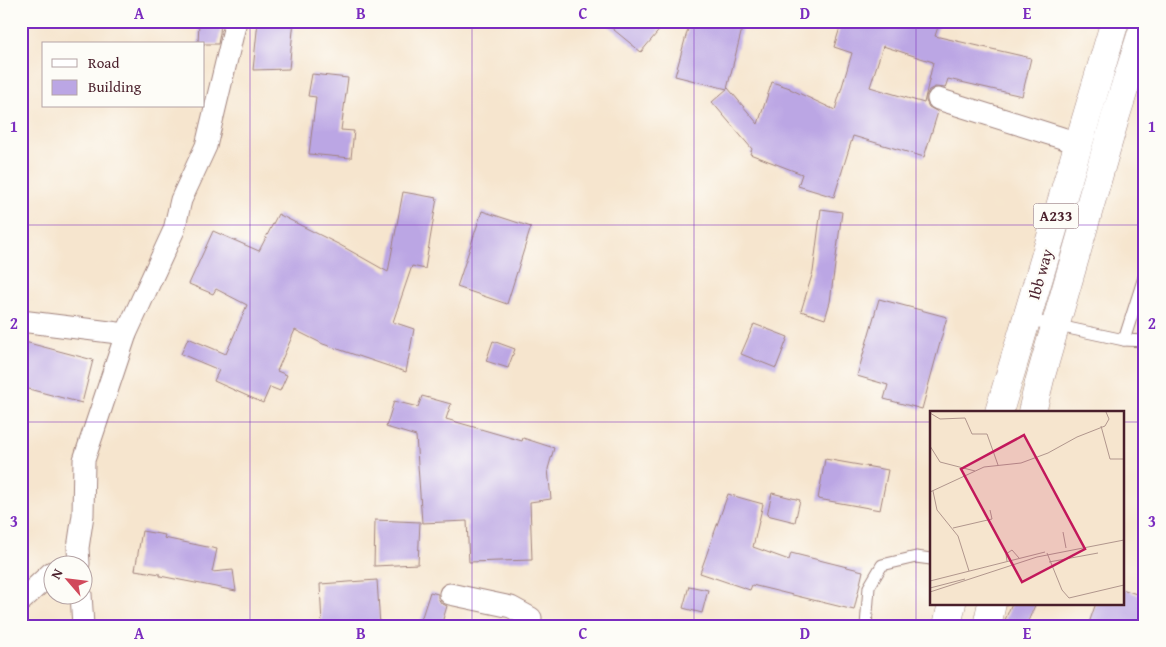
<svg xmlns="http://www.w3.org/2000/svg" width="1166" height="647" viewBox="0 0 1166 647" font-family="'Gentium Book Plus',serif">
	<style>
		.building { fill: #bba6e4; fill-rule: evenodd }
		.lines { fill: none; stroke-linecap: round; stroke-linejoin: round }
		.service-casing { stroke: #a0827c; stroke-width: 13 }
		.minor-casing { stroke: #a0827c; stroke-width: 23 }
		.trunk-casing { stroke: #a0827c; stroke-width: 29 }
		.service { stroke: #fff; stroke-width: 11 }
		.minor { stroke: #fff; stroke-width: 21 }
		.trunk { stroke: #fff; stroke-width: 28 }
		.grid { fill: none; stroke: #7b2cbf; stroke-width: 1; stroke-opacity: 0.55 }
		.labels { text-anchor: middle; stroke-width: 4.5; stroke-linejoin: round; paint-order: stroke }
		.shield { fill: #fdfcf7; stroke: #806168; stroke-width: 1 }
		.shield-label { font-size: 15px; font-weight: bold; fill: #4a1f2b }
		.street-label { font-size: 16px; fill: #4a1f2b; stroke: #fdfcf7 }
		.inset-road { fill: none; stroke: #b1968d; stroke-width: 1 }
		.view { fill: #c2185b; fill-opacity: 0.15; stroke: #c2185b; stroke-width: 2.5 }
		.inset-edge { fill: none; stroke: #4a1f2b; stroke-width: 2.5 }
		.neatline { fill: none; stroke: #7b2cbf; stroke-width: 2 }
		.grid-label { font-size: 16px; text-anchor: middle; font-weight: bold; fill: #7b2cbf }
	</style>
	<rect width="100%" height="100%" fill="#fdfcf7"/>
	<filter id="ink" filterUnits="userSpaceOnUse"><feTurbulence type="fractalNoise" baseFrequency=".02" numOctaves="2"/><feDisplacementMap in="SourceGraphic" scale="10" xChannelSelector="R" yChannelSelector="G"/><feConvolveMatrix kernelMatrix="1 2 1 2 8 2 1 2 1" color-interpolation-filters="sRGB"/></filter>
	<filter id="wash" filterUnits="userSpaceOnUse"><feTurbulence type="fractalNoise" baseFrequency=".0096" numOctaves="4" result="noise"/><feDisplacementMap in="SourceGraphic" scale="20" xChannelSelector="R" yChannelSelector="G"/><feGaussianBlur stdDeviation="1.12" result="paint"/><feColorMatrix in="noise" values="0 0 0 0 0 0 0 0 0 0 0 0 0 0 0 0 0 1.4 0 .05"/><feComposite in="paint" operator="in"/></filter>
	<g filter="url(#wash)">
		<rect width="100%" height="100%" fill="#f6e5ce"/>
		<g id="blocks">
			<g class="building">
				<path d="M199 21H221L220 33 218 44H198Z"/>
				<path d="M258 21H294L289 69 253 70Z"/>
				<path d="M603 21H667L641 52Z"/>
				<path d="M690 21H726L743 25 727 89 675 76Z"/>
				<path d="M842 21H940L935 36 1031 58 1022 96 948 79 945 88 935 87 929 90 926 96V101L929 107 938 112 924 157 853 136 834 197 798 186 802 174 750 154 752 149 712 102 728 88 758 124 772 82 790 88V89L835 110 852 53 834 47ZM883 46 933 62 924 103 870 87Z"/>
				<path d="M312 74 348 78 341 130 354 131 351 158 309 154 316 97 308 96Z"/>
				<path d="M403 192 437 198 425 269 412 266 393 322 414 329 406 372 323 344 295 330 277 371 287 375 280 391 270 387 263 403 214 381 219 370 181 354 188 338 226 354 247 305 216 289 213 294 189 284 213 231 259 251 278 214 340 245 388 272Z"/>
				<path d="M821 209 842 212 830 302 825 319 801 311 813 272Z"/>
				<path d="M482 211 531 227 507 304 457 287Z"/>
				<path d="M879 299 947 317 922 409 884 399 888 385 857 376Z"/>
				<path d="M754 324 788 337 776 368 741 354Z"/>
				<path d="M21 341 93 360 82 403 21 387Z"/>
				<path d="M493 341 515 349 508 368 486 361Z"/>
				<path d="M422 396 451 404 446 419 522 441 523 438 554 448 548 469 551 499 530 502 532 560 469 562 467 521 422 523 416 436 386 427 394 401 418 407Z"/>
				<path d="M825 459 888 470 880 510 818 499Z"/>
				<path d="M772 493 800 500 795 522 767 515Z"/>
				<path d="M728 494 741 498 763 504 753 547 789 560 791 553 863 571 854 610 752 585 750 590 700 573Z"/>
				<path d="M375 520 420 522 418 564 374 566Z"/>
				<path d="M142 531 165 535 164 538 217 549 212 572 233 570 236 591 160 576V574L135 570Z"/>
				<path d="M377 580 380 626H322L320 584Z"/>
				<path d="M689 586 708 590 702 613 683 608Z"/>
				<path d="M1122 589 1145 597V626H1088L1096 603H1122Z"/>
				<path d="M430 592 438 594V598L441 603 447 606 441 626H419Z"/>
				<path d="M1012 603H1036L1026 626H1018L1005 620Z"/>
			</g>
		</g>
	</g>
	<g filter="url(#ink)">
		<use href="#blocks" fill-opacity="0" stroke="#a0827c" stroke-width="1"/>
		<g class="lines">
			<defs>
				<g id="service">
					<path d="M1026 319 1124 340 1145 341"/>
					<path d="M1124 340 1145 274"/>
					<path d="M866 626 869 587 882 565 916 557 931 559"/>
				</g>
				<g id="minor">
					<path d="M938 99 1078 143"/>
					<path d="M21 321 126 334"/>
					<path d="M79 564 78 548 83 515 84 460 126 334 174 230 181 200 206 146 236 21"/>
					<path d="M81 594 83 626"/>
					<path d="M450 594 511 607 531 618 529 626"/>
					<path d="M21 601 52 572"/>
				</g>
				<g id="trunk">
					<path d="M999 412 1115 21"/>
					<path d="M1032 412 1040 379 1116 115 1145 23"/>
					<path d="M947 626 952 603"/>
					<path d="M987 626 992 603"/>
				</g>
			</defs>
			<use href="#service" class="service-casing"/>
			<use href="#minor" class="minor-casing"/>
			<use href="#trunk" class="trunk-casing"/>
			<use href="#service" class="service"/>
			<use href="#minor" class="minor"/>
			<use href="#trunk" class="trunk"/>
		</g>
	</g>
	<path class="grid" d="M250 21V626M472 21V626M694 21V626M916 21V626M21 225H1145M21 422H931M1122 422H1145"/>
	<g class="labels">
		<rect class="shield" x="1033.5" y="203.5" width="45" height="25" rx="4"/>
		<g class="shield-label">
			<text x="1056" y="221">A233</text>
		</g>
		<g class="street-label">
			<text transform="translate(1040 274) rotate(-74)" y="6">Ibb way</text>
		</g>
	</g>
	<g transform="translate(930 411)">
		<rect width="194" height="194" fill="#f6e5ce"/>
		<path class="inset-road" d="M0 2 10 8 35 7 42 23H57L68 54M171 15 180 48H194M0 35 10 51 45 60M3 80 7 99 28 125 39 160M0 81 54 56 91 52 118 42 147 26 175 15 179 8 176 1M23 117 62 108 60 99M133 121 136 137M117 142 132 179 139 187 194 174M77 150 76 143 82 139 89 147M119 151 168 142M0 170 115 141M0 177 35 168M0 181 107 146 194 129"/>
		<path class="view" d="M94 24 155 138 92 171 31 58Z"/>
		<rect width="194" height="194" class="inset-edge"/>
	</g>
	<rect width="1166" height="647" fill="none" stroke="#fdfcf7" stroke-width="55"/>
	<rect x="42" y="42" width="162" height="65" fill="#fdfcf7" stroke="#b5a4a5"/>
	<rect x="52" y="59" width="25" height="8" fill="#ffffff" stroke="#b5a4a5"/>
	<text x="88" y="68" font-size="15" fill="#4a1f2b">Road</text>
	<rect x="52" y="80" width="25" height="15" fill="#bba6e4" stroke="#b5a4a5"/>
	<text x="88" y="92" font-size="15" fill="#4a1f2b">Building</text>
	<g transform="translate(68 580) rotate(298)"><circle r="24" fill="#fdfcf7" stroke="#b5a4a5"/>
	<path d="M0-4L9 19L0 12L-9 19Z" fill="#d1495b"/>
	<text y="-8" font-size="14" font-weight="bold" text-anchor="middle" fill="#4a1f2b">N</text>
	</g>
	<rect x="28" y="28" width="1110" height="592" class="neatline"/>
	<g class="grid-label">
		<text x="139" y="19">A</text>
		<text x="361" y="19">B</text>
		<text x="583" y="19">C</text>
		<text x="805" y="19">D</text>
		<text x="1027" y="19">E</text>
		<text x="14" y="132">1</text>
		<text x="1152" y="132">1</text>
		<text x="14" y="329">2</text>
		<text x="1152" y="329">2</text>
		<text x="14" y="527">3</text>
		<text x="1152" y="527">3</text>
		<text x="139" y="639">A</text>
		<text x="361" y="639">B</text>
		<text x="583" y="639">C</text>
		<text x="805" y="639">D</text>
		<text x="1027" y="639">E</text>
	</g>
</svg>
